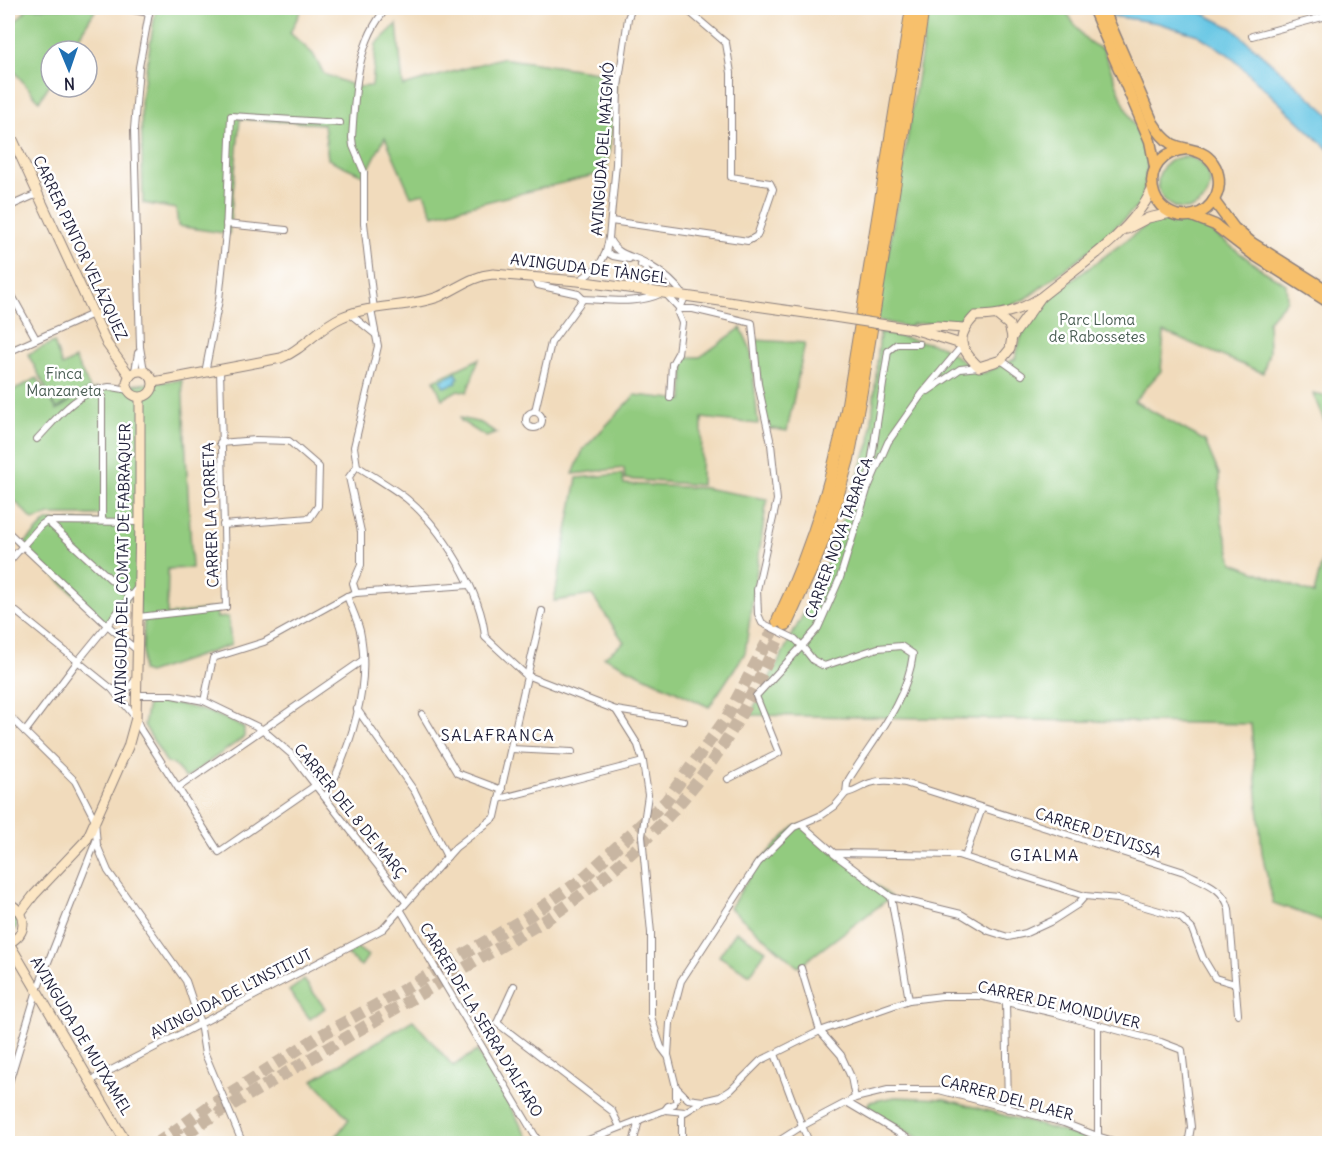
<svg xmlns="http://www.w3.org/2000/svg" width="1337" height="1151" viewBox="0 0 1337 1151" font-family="Delius,sans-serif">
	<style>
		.green { fill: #92cb7f; stroke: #5a765d; stroke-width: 1.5 }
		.water { fill: #66c6e4; stroke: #447490; stroke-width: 1.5 }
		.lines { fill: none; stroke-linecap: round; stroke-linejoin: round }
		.highway-tunnel { stroke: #c8b6a2; stroke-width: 12; stroke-dasharray: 12 6; stroke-linecap: butt }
		.street-casing { stroke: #8a7e7c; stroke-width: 8 }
		.secondary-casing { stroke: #8a7e7c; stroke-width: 11 }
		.primary-casing { stroke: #8a7e7c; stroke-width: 13 }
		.highway-casing { stroke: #8a7e7c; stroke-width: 14 }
		.street { stroke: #fff; stroke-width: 6 }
		.secondary { stroke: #fce6c4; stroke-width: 9 }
		.primary { stroke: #f7c06c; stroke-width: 10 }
		.highway { stroke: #f7c06c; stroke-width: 12 }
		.secondary-bridge-casing { stroke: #8a7e7c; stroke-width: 11; stroke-linecap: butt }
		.secondary-bridge { stroke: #fce6c4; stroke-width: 9 }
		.labels { text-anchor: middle; stroke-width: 5; stroke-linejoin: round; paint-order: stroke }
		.street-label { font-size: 15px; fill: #22223b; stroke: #fff }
		.park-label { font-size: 15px; fill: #495d53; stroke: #fff }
		.neighbourhood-label { font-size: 16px; letter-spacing: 1.5px; fill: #22223b; stroke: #fff }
	</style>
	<rect width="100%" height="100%" fill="#fff"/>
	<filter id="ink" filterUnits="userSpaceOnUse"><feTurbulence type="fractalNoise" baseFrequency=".0167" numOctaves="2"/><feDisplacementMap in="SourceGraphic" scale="12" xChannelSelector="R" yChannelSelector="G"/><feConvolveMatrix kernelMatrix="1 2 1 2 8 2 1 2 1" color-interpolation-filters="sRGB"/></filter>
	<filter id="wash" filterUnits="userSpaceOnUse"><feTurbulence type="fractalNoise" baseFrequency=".008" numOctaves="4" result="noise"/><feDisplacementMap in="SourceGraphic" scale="24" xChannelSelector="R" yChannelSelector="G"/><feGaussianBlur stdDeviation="1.35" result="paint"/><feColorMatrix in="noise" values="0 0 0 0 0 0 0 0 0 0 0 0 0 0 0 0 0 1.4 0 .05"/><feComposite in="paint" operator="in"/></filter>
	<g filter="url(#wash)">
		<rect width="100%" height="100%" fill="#f1dbbc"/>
		<g class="green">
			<path d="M28 8H91L96 9 70 51H51V82L39 101 8 64V27L17 20Z"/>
			<path d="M156 8H302L290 33 313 54 324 74 357 87 372 86 376 44 397 24 403 86 501 58 617 75 607 172 433 215 424 193 411 196 385 137 365 176 328 159 324 124 240 119 229 234 178 226 176 209 143 203 141 101Z"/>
			<path d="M929 8 1064 9C1076 25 1082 42 1103 49L1123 101 1143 144 1148 161 1143 196 1139 205 1096 245 1027 298 1001 310 982 308 954 321 913 324 908 327 877 320Z"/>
			<circle cx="1184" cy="183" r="26"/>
			<path d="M1166 220 1192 223 1209 230 1264 271 1286 284 1287 300 1268 321 1269 352 1263 373 1164 332 1161 371 1134 401 1205 441 1219 474 1221 519 1233 563 1314 594 1329 532V923L1273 903 1262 853 1251 724 750 715 819 584 870 442 880 332 941 346 982 374 1015 359 1023 330 1043 302 1151 222Z"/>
			<path d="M741 328 751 350 758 424 702 418 701 485 625 479 624 468 573 474 583 450 635 395 683 400 684 357H700Z"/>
			<path d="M754 340 805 343 787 431 767 428Z"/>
			<path d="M54 342 62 366 75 359 90 388 57 409 28 354Z"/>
			<path d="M479 359 467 392 458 390 442 399 434 380Z"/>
			<path d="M37 378 57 410 75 398 96 388 101 398 102 389 110 387 182 380 192 568 168 569 167 615 216 608 217 618 228 617 231 645 148 673 142 671 144 618 139 617V586L107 625 22 546 47 521H102L100 515H50L33 520 8 494V393Z"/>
			<path d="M1313 394 1329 397V432Z"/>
			<path d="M460 418 481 423 497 433 486 437 461 421Z"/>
			<path d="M622 474 624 484 704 488 767 499 745 653 709 707 604 657 624 642 592 595 554 601 577 478Z"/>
			<path d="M160 702C190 705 217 713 244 728V737L186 778 173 764 167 763 144 725 148 703Z"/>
			<path d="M802 825 891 897 798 967 730 908 758 863 794 827Z"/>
			<path d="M8 909C20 916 20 929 8 936Z"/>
			<path d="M736 931 766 950 750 975 719 956Z"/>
			<path d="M356 947 368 956 361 966 348 956Z"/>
			<path d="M304 980 325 1008 310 1019 289 991Z"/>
			<path d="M413 1020 453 1066 477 1051 512 1107 511 1108 529 1139 528 1143H331L349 1119 313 1080Z"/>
			<path d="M895 1097 945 1099 1082 1137 1091 1143H927L866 1109 869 1102Z"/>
		</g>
		<g class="water">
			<path d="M1075 8 1194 9 1232 28 1329 114V150L1228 54 1198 35 1158 23 1100 14Z"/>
			<path d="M456 373 459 378 456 380 457 383 444 387 441 380Z"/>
		</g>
	</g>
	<g filter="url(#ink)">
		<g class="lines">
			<g class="highway-tunnel">
				<path d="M156 1144 208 1107 321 1035 403 990 532 914 581 880 666 801 727 717 778 621"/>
				<path d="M172 1144 203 1122 544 921C623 869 693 801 739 718 756 688 770 655 786 624"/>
			</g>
			<defs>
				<g id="street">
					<path d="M123 8 149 13"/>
					<path d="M1252 36 1330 15"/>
					<path d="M8 207 37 194"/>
					<path d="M611 221 748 241 757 236 773 189 770 183 731 177V73L726 43 685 8"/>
					<path d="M226 224 286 230"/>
					<path d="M609 239C619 258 632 254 649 265 663 273 676 284 685 297L678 313 682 323 678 353 672 364 670 398"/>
					<path d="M606 252 613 256 629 259"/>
					<path d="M641 265 645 267 651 284"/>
					<path d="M534 277 538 285 578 294 583 299C610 300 638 305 662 293"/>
					<path d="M579 281 599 266 606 252 609 238 616 164 618 87 628 18 632 8"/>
					<path d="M9 290 36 339"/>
					<path d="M666 294 680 309"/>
					<path d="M680 309H693L752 323 758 384 771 444 777 500 757 590 758 614 762 623 795 639 802 646 756 696 779 753 728 779"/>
					<path d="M371 310 378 346 354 447 357 466C374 477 392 487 407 499 441 527 482 593 485 637L526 675 616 710 684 721"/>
					<path d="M374 310 364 223V172L353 146 352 138C355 94 356 42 387 8"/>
					<path d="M350 314 376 335"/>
					<path d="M8 352 93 314"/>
					<path d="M1001 360 1022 375"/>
					<path d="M135 371 138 353"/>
					<path d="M144 371 140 347 134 129 139 67 150 8"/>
					<path d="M205 373 219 300 226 233 231 116 340 123"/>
					<path d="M102 389V521"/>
					<path d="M928 391 960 369 979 367"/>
					<path d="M535 411 551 343 583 299"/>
					<circle cx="534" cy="420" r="8"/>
					<path d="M37 439C56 419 79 389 109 387 115 387 122 389 128 390"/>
					<path d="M220 443 256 440 289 441 319 467 318 506 310 518 223 525"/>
					<path d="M869 477 888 351 897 344H919"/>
					<path d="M47 521 129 596"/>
					<path d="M8 532 107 625 138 651"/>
					<path d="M8 563 41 525 47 521 140 522"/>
					<path d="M356 593 353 583 361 565V532L349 477 357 466"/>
					<path d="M8 605 112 689 136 718 141 730 219 852 316 785"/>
					<path d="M139 617 226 607 220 370"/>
					<path d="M113 689C125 692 129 689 136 679"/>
					<path d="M138 695H172L204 701 262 729 291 754 406 902"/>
					<path d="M204 701 213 658 264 642 347 596 356 593 469 585"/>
					<path d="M357 709 415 792 447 857"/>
					<path d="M616 710 638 745 643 762 648 795 642 836 651 933V1017L661 1047 667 1055"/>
					<path d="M422 714 457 773 502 790"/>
					<path d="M8 715 75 781 95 820 97 845 108 871 186 981 200 1023 205 1054 240 1137V1144"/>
					<path d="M25 732 78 661 139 586"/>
					<path d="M511 749 572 752"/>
					<path d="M179 787 363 660"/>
					<path d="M846 793C856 791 861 786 870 783 882 779 893 781 905 783L1184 872C1203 882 1224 887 1229 909L1238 1014"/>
					<path d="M326 797C350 747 372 687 360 631 357 619 351 607 347 596"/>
					<path d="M499 799 643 762"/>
					<path d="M802 825 834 853 958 855 1085 896 1118 899 1180 917 1192 929 1203 958 1215 978 1235 984"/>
					<path d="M834 854 891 897 961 914 989 931 1008 937 1026 933 1052 921 1077 905 1085 896"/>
					<path d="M965 857 982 808"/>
					<path d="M891 897 909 1000"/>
					<path d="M400 909 540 1144"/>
					<path d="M801 968 820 1031 841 1055 851 1077 855 1098"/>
					<path d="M514 986 497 1023 612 1111 620 1127"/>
					<path d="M1006 1002 1008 1109"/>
					<path d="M775 1054 802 1126 810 1144"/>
					<path d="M90 1081 383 929 456 847 495 817 542 611"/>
					<path d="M8 1086 37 990 96 841"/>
					<path d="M676 1087 688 1099 703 1101 720 1097 731 1090 760 1061 820 1031 909 1000 942 996H980L1054 1013 1161 1042 1182 1050 1191 1127 1188 1144"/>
					<path d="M676 1099V1087L668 1055 670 1023 681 981 758 863 794 827 822 815 835 806 846 793 847 784 849 779C874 739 907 702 913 654L901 646 878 648 824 666 813 660 802 646 818 628 840 578 867 490 888 442 922 394 962 346"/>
					<path d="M848 1103 917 1144"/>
					<path d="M665 1110 685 1112 703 1101"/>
					<path d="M682 1113V1144"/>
					<path d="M578 1144 665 1110 668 1106 674 1104"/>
					<path d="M633 1144 639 1120"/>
					<path d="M774 1144 802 1126 855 1098 888 1090H939L1064 1123 1097 1136 1123 1144"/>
					<path d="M1098 1144V1026"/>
				</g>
				<g id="secondary">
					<path d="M8 129 107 344 130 376"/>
					<path d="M1127 229 1148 218 1171 213"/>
					<path d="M1041 297 1012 337 1010 349 1001 360 979 367C959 348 955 337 975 316 1000 316 1020 311 1041 297 1079 266 1130 235 1152 190"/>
					<path d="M998 316 1009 325 1012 337"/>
					<path d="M918 328 937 326 963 328"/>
					<path d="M913 329 961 344"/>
					<circle cx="140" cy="384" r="13"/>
					<path d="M154 382 281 358C304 349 319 327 342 317 372 304 408 308 438 297 457 289 471 276 493 274L578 281 827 316"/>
					<path d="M8 903C28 912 28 935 8 943"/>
					<path d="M21 912 34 895 87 839 128 747 136 718 140 522V398"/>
					<path d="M9 943 127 1144"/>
				</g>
				<g id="primary">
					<path d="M1093 8 1150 141 1155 167"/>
					<path d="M1103 8 1153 123C1158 131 1164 139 1172 144 1186 151 1203 148 1213 163 1220 173 1221 187 1215 198 1211 206 1203 213 1194 215 1148 226 1132 154 1187 149"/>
					<path d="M1214 201 1234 228 1252 243 1330 292"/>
					<path d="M1192 216 1215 225 1254 255 1330 303"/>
				</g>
				<g id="highway">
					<path d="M778 621C810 554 832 483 847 410L912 8"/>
					<path d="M786 624 816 558 831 518 848 459 861 391 923 8"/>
				</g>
			</defs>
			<use href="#street" class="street-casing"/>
			<use href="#secondary" class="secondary-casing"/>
			<use href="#primary" class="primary-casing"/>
			<use href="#highway" class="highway-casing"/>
			<use href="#street" class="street"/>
			<use href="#secondary" class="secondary"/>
			<use href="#primary" class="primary"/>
			<use href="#highway" class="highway"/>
			<defs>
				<path id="secondary-bridge" d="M827 316 913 329"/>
			</defs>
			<use href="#secondary-bridge" class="secondary-bridge-casing"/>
			<use href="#secondary-bridge" class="secondary-bridge"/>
		</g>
	</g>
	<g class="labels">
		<g class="street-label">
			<text transform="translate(603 149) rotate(-86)" y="5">AVINGUDA DEL MAIGMÓ</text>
			<text transform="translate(80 248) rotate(65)" y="5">CARRER PINTOR VELÁZQUEZ</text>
			<text transform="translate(589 269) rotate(7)" y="5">AVINGUDA DE TÀNGEL</text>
			<text transform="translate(211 515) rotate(-92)" y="5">CARRER LA TORRETA</text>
			<text transform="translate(839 538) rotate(-70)" y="5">CARRER NOVA TABARCA</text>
			<text transform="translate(123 564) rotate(-89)" y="5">AVINGUDA DEL COMTAT DE FABRAQUER</text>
			<text transform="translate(350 811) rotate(51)" y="5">CARRER DEL 8 DE MARÇ</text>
			<text transform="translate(1098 833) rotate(18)" y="5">CARRER D'EIVISSA</text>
			<text transform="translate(231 994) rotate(-27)" y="5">AVINGUDA DE L'INSTITUT</text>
			<text transform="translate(1059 1005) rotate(13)" y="5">CARRER DE MONDÚVER</text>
			<text transform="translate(481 1020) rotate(59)" y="5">CARRER DE LA SERRA D'ALFARO</text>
			<text transform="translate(81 1036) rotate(59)" y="5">AVINGUDA DE MUTXAMEL</text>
			<text transform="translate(1007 1098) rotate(15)" y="5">CARRER DEL PLAER</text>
		</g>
		<g class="park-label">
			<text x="1097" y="325">Parc Lloma<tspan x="1097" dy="17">de Rabossetes</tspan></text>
			<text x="64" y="379">Finca<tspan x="64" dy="17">Manzaneta</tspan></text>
		</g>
		<g class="neighbourhood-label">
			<text x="498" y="741">SALAFRANCA</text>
			<text x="1045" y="861">GIALMA</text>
		</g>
	</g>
	<rect width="1337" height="1151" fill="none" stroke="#fff" stroke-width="30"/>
	<g transform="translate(69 69) rotate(178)"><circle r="28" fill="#ffffff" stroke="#a7a7b1" stroke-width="1.5"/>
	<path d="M0-4.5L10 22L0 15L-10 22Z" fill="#1f6fb2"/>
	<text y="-9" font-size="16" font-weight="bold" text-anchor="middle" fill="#22223b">N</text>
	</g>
</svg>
